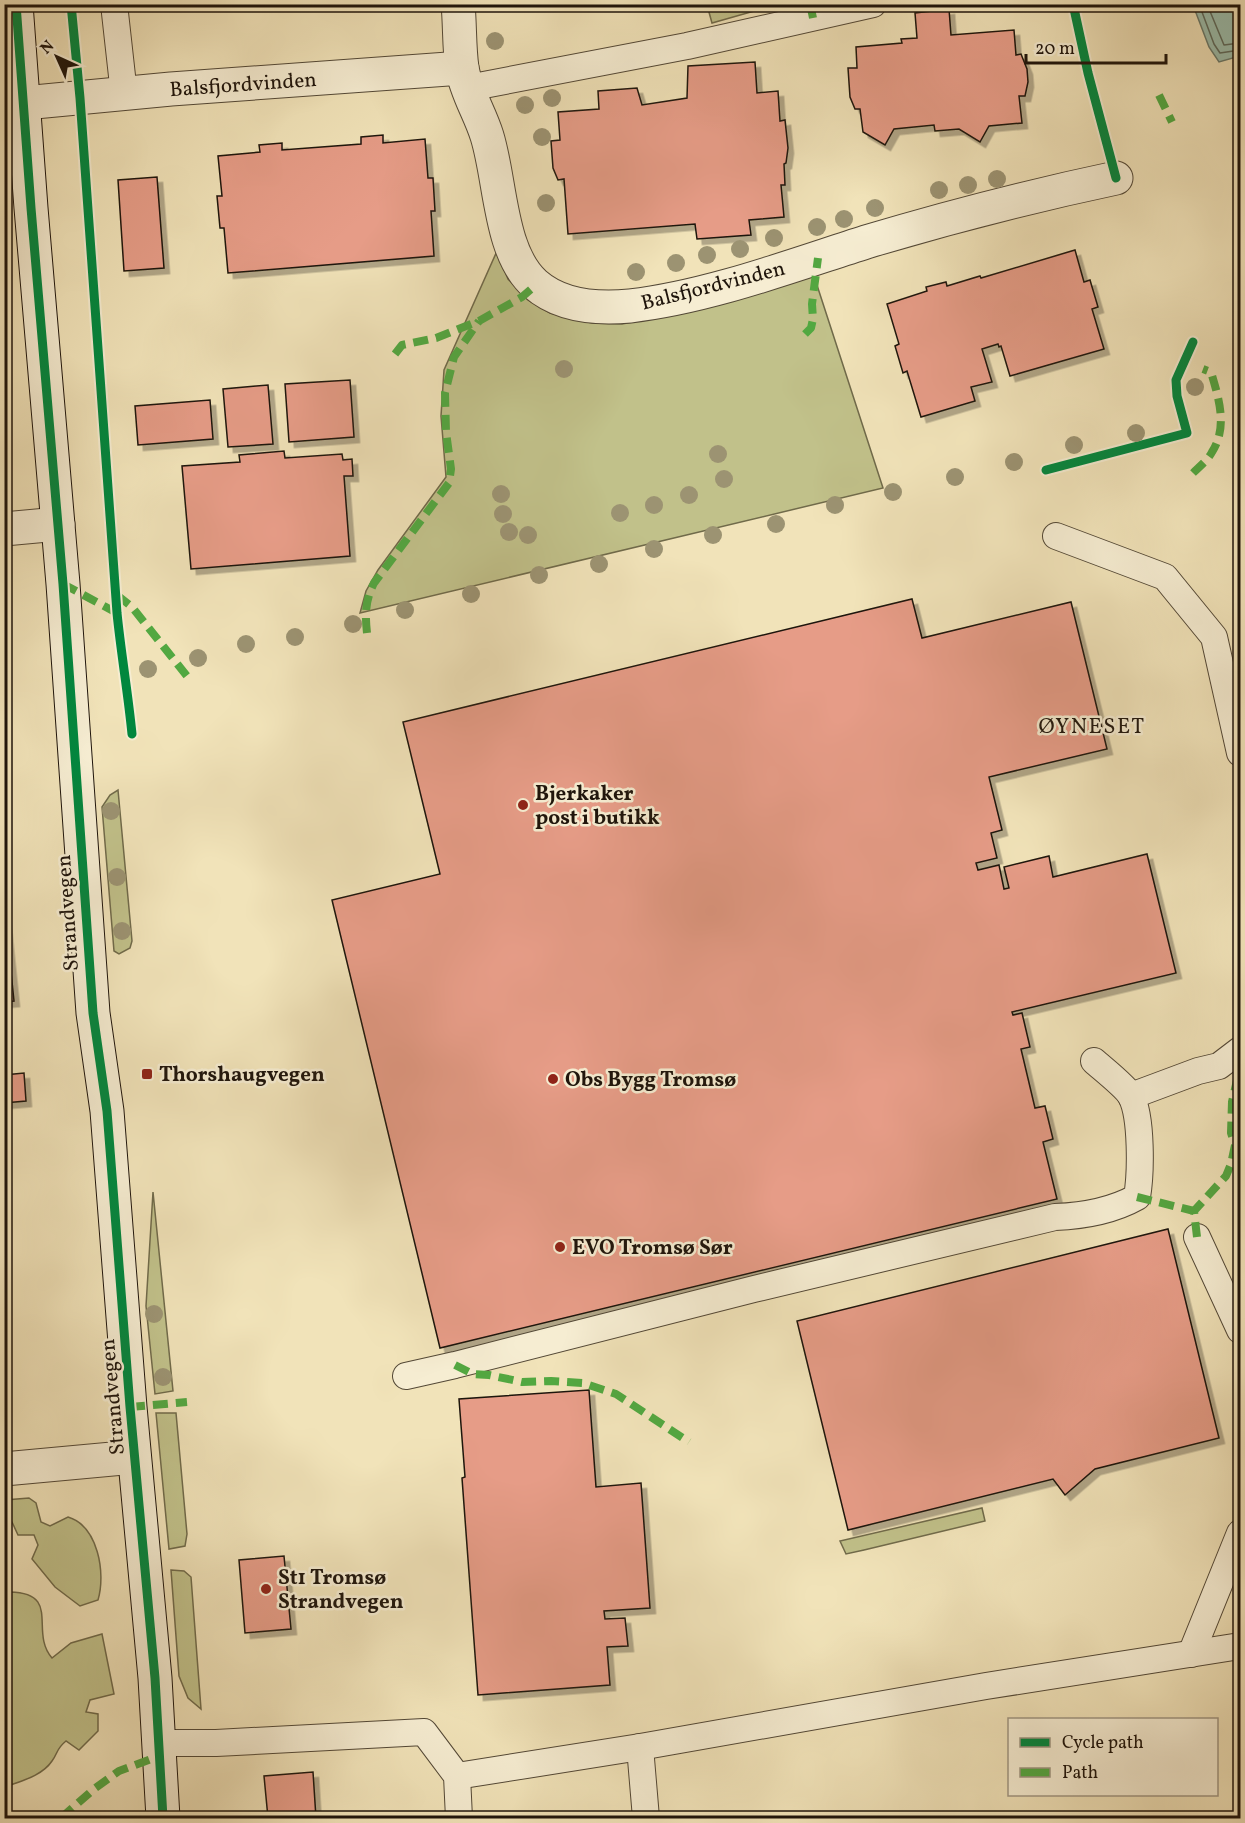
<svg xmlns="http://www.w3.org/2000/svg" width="1245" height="1823" viewBox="0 0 1245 1823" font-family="Vollkorn,serif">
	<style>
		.green { fill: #c1c18a; stroke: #706a4a; stroke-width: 1.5 }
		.water { fill: #9bbead; stroke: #697a6c; stroke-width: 1.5 }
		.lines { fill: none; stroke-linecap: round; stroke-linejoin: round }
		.shore { stroke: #5c695c; stroke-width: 1.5 }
		.building { fill: #e69c87; stroke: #1e140b; stroke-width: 1.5; filter: url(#shadow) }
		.lane-casing { stroke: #534836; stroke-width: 28 }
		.street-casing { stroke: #534836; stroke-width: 35 }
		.secondary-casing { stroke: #1e140b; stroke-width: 35 }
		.lane { stroke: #f6edd2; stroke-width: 26 }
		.street { stroke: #f6edd2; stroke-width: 33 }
		.secondary { stroke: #f6edd2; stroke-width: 33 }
		.quiet { stroke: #52a841; stroke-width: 8; stroke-dasharray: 15 8; stroke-linecap: butt }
		.cycleway-casing { stroke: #f6edd2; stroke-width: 13 }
		.cycleway { stroke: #00873e; stroke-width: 9 }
		.tree { fill: #9c9372 }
		.poi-dot { fill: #8f2418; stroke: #f6edd2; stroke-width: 2 }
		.labels { text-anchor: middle; stroke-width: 5; stroke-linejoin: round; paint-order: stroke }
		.street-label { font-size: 21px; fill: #1e140b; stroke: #f6edd2 }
		.poi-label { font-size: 21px; font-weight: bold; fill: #1e140b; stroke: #f6edd2; text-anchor: start }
		.neighbourhood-label { font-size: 22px; letter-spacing: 1.5px; fill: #1e140b; stroke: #f6edd2 }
	</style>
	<defs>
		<filter id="shadow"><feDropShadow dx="5.5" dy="5.5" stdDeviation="0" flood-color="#0004"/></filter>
	</defs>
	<rect width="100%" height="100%" fill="#f1e3b9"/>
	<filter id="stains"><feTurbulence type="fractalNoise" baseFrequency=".00333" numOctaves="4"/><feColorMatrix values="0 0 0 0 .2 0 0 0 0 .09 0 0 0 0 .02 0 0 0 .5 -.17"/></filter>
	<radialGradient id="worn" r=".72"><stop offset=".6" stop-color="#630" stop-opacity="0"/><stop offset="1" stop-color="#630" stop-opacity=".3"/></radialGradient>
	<g class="green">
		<path d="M707 5H764L765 8 712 23Z"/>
		<path d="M497 251 508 279 528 300 550 313 592 323 622 324 665 316 814 276 883 488 360 613 366 591 378 570 446 477 441 416 444 370Z"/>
		<path d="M118 790 132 941 130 948 119 954 114 951 102 807 110 795Z"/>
		<path d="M153 1192 173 1391 155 1394 146 1306Z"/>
		<path d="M156 1413H176L187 1534 185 1546 169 1549Z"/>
		<path d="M29 1498 36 1503 41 1522 50 1526 68 1517C98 1526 106 1573 98 1600L80 1606 55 1587 32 1559 38 1545 34 1535H18L12 1522 5 1519V1500Z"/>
		<path d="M982 1508 985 1521 864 1550 846 1554 840 1541Z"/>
		<path d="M171 1570 184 1571 191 1577 201 1709 188 1698 179 1676Z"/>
		<path d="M10 1592C62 1593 29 1632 52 1658L71 1643 102 1634 114 1694 90 1700 86 1712 98 1714V1731L79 1750 66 1741C56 1749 58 1753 52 1761 42 1776 21 1781 5 1787L4 1596Z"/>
	</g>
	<path class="water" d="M1193 5H1240V56L1219 62 1209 47Z"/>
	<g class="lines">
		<g class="shore">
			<path d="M1199 4 1214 44 1220 53 1240 50"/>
			<path d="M1207 4 1224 45 1240 43"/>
		</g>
	</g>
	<g class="building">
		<path d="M949 9 951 35 1014 30 1016 55 1021 54 1027 69 1028 82 1025 96H1019L1022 123 989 126 980 142 959 129 935 131 934 125 894 129 885 145 863 132 860 109H855L850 97 848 68H857L856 47 902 43 901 39 917 38 915 13Z"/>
		<path d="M755 62 757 93 778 91 780 121 785 120 788 148 786 163 784 164 785 185H781L784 217 749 220 751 235 697 239 695 224 568 234 564 179 558 180 553 168 551 141 560 140 558 112 599 109 598 91 637 88 642 105 687 98 688 66Z"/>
		<path d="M383 135V143L425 139 428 178H433L435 211H431L434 256 228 273 224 228H220L217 196H222L218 156 260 152 259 145 282 143V150L361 144V137Z"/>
		<path d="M157 177 164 268 124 271 118 180Z"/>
		<path d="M1075 250 1084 282 1090 280 1098 307 1092 309 1104 349 1010 376 1001 346 999 347 998 344 982 349 992 382 971 387 975 401 921 417 907 371 903 373 895 346 899 344 887 304 927 291 926 287 946 282 947 286 980 276 981 278Z"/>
		<path d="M350 380 354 437 289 442 285 384Z"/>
		<path d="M268 385 273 444 228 447 223 389Z"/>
		<path d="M210 400 213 439 138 445 135 406Z"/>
		<path d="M284 451 285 458 342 454 343 460 352 459 353 476H344L350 556 191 569 182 466 240 462 239 455Z"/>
		<path d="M912 599 922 638 1071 602 1107 749 989 777 1002 830 991 833 997 858 976 863 978 870 999 865 1004 889 1009 888 1004 867 1049 856 1053 877 1147 854 1176 973 1012 1012 1013 1015 1022 1013 1030 1047 1021 1049 1035 1108 1045 1106 1053 1139 1043 1142 1057 1199 440 1348 332 900 440 874 403 722Z"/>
		<path d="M4 905 14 1001 4 1002Z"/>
		<path d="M24 1073 26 1101 4 1103V1075Z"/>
		<path d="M1168 1229 1219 1438 1095 1469 1065 1495 1053 1479 848 1530 797 1321Z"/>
		<path d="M589 1390 596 1487 641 1483 650 1608 604 1611 605 1619 625 1618 628 1646 607 1647 610 1685 478 1695 462 1478 465 1477 459 1399Z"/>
		<path d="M284 1556 291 1629 245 1633 239 1560Z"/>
		<path d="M313 1772 316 1818H261H268L264 1776Z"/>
	</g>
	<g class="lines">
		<defs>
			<g id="lane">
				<path d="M114 4 124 94"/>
				<path d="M468 88 687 46 873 4"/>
				<path d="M1056 536 1165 577 1214 637 1240 753"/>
				<path d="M1131 1096 1198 1071 1219 1066 1240 1050"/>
				<path d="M1197 1237 1240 1330"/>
				<path d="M406 1376 455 1365 754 1289 1055 1217C1082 1216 1112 1211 1137 1197 1141 1174 1142 1117 1131 1096 1126 1087 1103 1069 1094 1061"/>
				<path d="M1191 1654 1240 1533"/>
				<path d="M159 1743H216L424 1732 457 1776 459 1818"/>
				<path d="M640 1747 646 1818"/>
				<path d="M457 1776 640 1747 986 1686 1240 1646"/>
			</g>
			<g id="street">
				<path d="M458 4C460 25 459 47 462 68 466 92 480 113 487 136 501 181 499 252 535 284 560 306 598 309 630 306 708 297 791 266 866 242 949 217 1031 196 1116 178"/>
				<path d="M24 103 171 89 462 68"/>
				<path d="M4 529 58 524"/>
				<path d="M4 1469 134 1457"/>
			</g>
			<path id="secondary" d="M16 4 31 208 63 584 93 1013 107 1111 130 1407 155 1678 163 1818"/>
		</defs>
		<use href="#lane" class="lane-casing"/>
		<use href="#street" class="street-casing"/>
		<use href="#secondary" class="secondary-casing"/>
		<use href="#lane" class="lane"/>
		<use href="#street" class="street"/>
		<use href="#secondary" class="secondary"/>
		<g class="quiet">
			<path d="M810 4 813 18"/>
			<path d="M1159 95 1172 122"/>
			<path d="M805 334 811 328 813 319 812 304 818 258"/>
			<path d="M395 354 402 345 436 338 479 321 522 297 536 285"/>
			<path d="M1193 473C1199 467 1208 460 1212 452 1228 427 1219 399 1211 372L1203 369"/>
			<path d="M63 584 117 613"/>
			<path d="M117 595 132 607 187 676"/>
			<path d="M367 633C365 614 365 601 374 583L449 483 451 469 446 432 445 393 454 357 479 321"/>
			<path d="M1137 1197 1194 1211"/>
			<path d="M1197 1237 1194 1211 1226 1176 1231 1164 1235 1145 1231 1133 1232 1102 1238 1076 1237 1053"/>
			<path d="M455 1365 473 1374 489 1375 522 1382 551 1381 583 1383 616 1394 689 1442"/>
			<path d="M130 1407 187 1402"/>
			<path d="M61 1818 94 1789 119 1771 159 1756"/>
		</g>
		<defs>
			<g id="cycleway">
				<path d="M16 4 31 208 63 584 93 1013 107 1111 130 1407 155 1678 163 1818"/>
				<path d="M71 4 80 98 117 613C121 653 128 693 132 734"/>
				<path d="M1073 4 1088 73 1116 178"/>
				<path d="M1046 470 1187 433 1177 396 1176 380 1193 342"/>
			</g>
		</defs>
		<use href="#cycleway" class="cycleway-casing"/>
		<use href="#cycleway" class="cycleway"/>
	</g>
	<g class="tree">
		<circle cx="495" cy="41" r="9"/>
		<circle cx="552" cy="98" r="9"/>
		<circle cx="525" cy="105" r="9"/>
		<circle cx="542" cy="137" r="9"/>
		<circle cx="997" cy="179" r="9"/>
		<circle cx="968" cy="185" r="9"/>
		<circle cx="939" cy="190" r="9"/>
		<circle cx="546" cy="203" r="9"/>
		<circle cx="875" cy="208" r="9"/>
		<circle cx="844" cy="219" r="9"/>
		<circle cx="817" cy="227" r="9"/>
		<circle cx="774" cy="238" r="9"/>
		<circle cx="740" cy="249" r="9"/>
		<circle cx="707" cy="255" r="9"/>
		<circle cx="676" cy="263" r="9"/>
		<circle cx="636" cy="272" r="9"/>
		<circle cx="564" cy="369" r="9"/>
		<circle cx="1195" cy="387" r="9"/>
		<circle cx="1136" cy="433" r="9"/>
		<circle cx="1074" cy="445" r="9"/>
		<circle cx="718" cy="454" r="9"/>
		<circle cx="1014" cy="462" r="9"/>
		<circle cx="955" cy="477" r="9"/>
		<circle cx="724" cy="479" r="9"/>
		<circle cx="893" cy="492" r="9"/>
		<circle cx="501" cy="494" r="9"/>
		<circle cx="689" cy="495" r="9"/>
		<circle cx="654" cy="505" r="9"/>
		<circle cx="835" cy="505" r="9"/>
		<circle cx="620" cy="513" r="9"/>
		<circle cx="503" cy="514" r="9"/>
		<circle cx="776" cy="524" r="9"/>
		<circle cx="509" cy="532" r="9"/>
		<circle cx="528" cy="535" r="9"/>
		<circle cx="713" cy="535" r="9"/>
		<circle cx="654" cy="549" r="9"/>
		<circle cx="599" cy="564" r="9"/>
		<circle cx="539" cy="575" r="9"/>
		<circle cx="471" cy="594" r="9"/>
		<circle cx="405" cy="610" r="9"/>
		<circle cx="353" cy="624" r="9"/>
		<circle cx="295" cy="637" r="9"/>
		<circle cx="246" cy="644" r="9"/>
		<circle cx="198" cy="658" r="9"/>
		<circle cx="148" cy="669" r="9"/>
		<circle cx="111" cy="811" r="9"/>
		<circle cx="117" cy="877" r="9"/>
		<circle cx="122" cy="931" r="9"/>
		<circle cx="154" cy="1314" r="9"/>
		<circle cx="163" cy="1377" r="9"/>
	</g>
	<g class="poi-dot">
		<circle cx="523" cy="805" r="6"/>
		<rect x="141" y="1068" width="12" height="12" rx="3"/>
		<circle cx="553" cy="1079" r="6"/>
		<circle cx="560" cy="1247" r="6"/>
		<circle cx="266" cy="1589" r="6"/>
	</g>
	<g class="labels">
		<g class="street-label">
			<text transform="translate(243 84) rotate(-4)" y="7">Balsfjordvinden</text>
			<text transform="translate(713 285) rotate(-14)" y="7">Balsfjordvinden</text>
			<text transform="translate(67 913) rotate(-94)" y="7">Strandvegen</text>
			<text transform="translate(112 1397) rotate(-95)" y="7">Strandvegen</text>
		</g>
		<g class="poi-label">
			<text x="535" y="800">Bjerkaker<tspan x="535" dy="24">post i butikk</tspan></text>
			<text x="159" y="1081">Thorshaugvegen</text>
			<text x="565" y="1086">Obs Bygg Tromsø</text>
			<text x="572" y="1254">EVO Tromsø Sør</text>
			<text x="278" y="1584">St1 Tromsø<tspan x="278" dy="24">Strandvegen</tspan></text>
		</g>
		<g class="neighbourhood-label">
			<text x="1092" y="733">ØYNESET</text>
		</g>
	</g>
	<rect width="1245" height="1823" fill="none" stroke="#f1e3b9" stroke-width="24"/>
	<rect x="6" y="6" width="1233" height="1811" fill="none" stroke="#1e140b" stroke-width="3"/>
	<rect x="12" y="12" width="1221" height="1799" fill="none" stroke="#1e140b" stroke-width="1.5"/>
	<rect x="1008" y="1718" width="210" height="78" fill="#f6edd2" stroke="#a09682" stroke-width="1.5"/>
	<rect x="1020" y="1738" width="30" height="9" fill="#00873e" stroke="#a09682" stroke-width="1.5"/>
	<text x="1062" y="1748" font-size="18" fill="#1e140b">Cycle path</text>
	<rect x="1020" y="1768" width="30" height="9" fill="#52a841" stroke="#a09682" stroke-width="1.5"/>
	<text x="1062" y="1778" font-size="18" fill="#1e140b">Path</text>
	<g transform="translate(57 57) rotate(315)" stroke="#f6edd2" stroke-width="4.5" paint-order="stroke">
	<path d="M0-4.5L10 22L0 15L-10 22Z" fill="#1e140b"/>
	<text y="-9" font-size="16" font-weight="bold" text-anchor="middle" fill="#1e140b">N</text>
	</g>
	<path d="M1026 54v9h140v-9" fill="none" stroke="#1e140b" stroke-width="3"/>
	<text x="1035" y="54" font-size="18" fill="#1e140b" stroke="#f6edd2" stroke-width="4.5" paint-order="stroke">20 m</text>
	<rect width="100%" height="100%" filter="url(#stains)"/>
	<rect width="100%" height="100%" fill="url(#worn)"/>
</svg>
